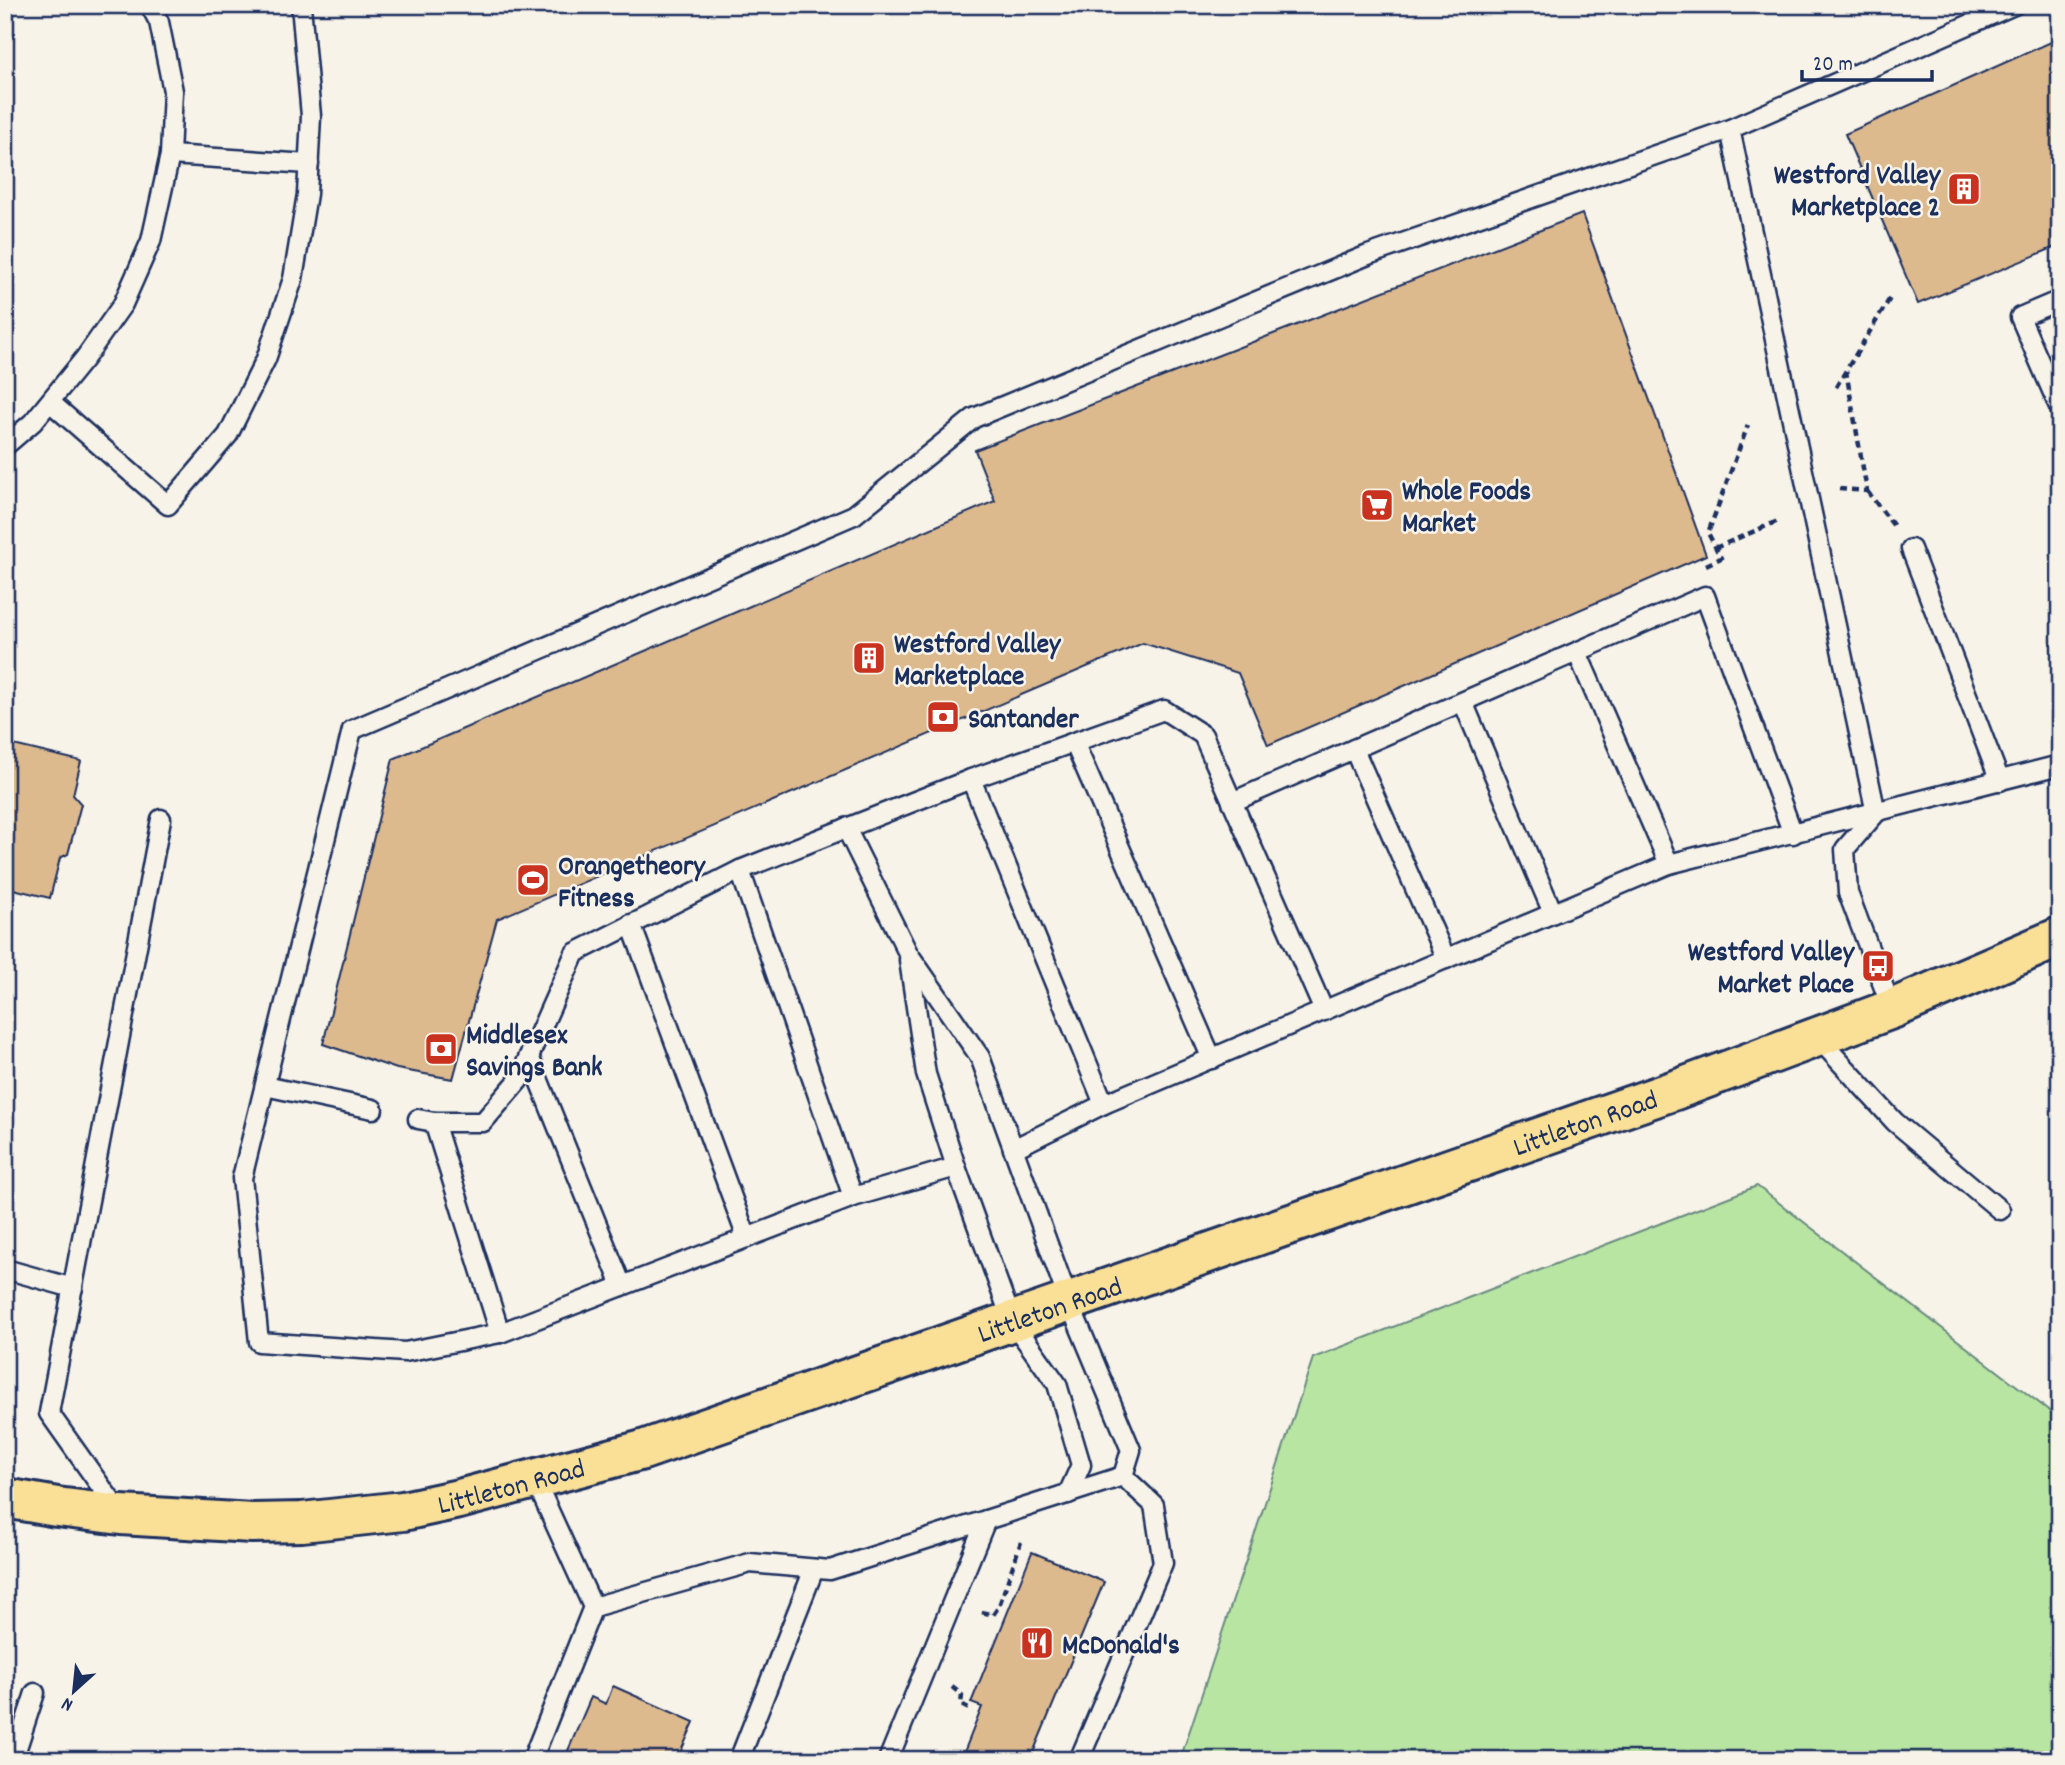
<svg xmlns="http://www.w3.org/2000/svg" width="2065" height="1765" viewBox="0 0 2065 1765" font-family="Dekko,sans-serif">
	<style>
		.green { fill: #b9e5a3; stroke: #6a8a80; stroke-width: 2 }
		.building { fill: #ddb98e; stroke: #1b2f5e; stroke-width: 2 }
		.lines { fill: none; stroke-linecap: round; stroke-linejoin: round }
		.service-casing { stroke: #1b2f5e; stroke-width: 23 }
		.primary-casing { stroke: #1b2f5e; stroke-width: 44 }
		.path { stroke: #1b2f5e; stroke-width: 4.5; stroke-dasharray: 7 5; stroke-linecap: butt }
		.service { stroke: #f7f3e8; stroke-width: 18 }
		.primary { stroke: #fadf96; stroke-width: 38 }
		.labels { text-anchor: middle; stroke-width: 5; stroke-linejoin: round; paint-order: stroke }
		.poi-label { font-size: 28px; font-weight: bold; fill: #1b2f5e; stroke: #f7f3e8; text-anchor: start }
		.street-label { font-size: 28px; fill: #1b2f5e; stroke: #f7f3e8 }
	</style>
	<rect width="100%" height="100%" fill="#f7f3e8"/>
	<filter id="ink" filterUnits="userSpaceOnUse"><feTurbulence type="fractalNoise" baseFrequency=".0143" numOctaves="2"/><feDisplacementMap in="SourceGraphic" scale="14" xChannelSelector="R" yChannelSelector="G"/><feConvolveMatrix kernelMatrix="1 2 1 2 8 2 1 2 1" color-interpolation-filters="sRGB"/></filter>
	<g filter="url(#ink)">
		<path class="green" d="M1757 1186 2060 1419V1760H1180L1313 1358Z"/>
		<g class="building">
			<path d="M2060 38V245L1918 304 1845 134Z"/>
			<path d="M1582 214 1706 555 1268 745 1238 673 1143 643 497 919 453 1079 397 1069 323 1044 393 759 995 501 975 450Z"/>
			<path d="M5 743 81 761 73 795 81 804 68 854 60 858 50 898 5 887Z"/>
			<path d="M1032 1552 1104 1582 1030 1760H961L982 1707 971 1703Z"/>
			<path d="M613 1686 694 1722 677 1760H564L591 1697 606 1704Z"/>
		</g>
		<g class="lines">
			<defs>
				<g id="service">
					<path d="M2014 5 1730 129 1368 255 974 418 854 515 352 730 242 1178 259 1342 405 1352 500 1333 853 1197 740 870 971 779 1104 1104 1669 864 2060 765"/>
					<path d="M1730 129 1876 813 1845 849 1848 893 1892 1009"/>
					<path d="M170 155 309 164"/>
					<path d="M2060 300 2020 317 2060 409"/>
					<path d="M50 402 168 505 228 435 266 359 293 279 307 194 311 116 301 5"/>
					<path d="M5 446 33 422 85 358 123 304 151 241 170 155 173 91 159 22 150 5"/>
					<path d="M1911 549 2000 781"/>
					<path d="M1577 652 1669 864"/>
					<path d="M1463 702 1553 913"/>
					<path d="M1074 742 1212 1059"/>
					<path d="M1354 749 1446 959"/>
					<path d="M971 779 1164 710 1203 735 1324 1011"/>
					<path d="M1232 802 1705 596 1793 834"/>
					<path d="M846 828 908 953 980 1057 1069 1302 1131 1450 1123 1476"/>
					<path d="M631 924 747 1238"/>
					<path d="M909 960 926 1074 956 1167 1012 1321 1057 1384 1081 1465 1068 1494"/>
					<path d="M1818 1038 1895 1122 2000 1210"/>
					<path d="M529 1056 622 1286"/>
					<path d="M265 1086 373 1109"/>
					<path d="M418 1119 434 1122H483L518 1081 575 953 740 870"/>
					<path d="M434 1122 500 1333"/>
					<path d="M1013 1149 1104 1104"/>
					<path d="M853 1197 956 1167"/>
					<path d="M5 1269 73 1288"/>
					<path d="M119 1512 49 1413 161 819"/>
					<path d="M593 1607 750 1563 830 1570 1123 1476"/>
					<path d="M13 1760 35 1693"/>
					<path d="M532 1760 593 1607 535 1480"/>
					<path d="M739 1760 814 1569"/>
					<path d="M888 1760 986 1520"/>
					<path d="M1079 1760 1163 1563 1154 1505 1123 1476"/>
				</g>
				<g id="primary">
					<path id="s1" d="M5 1498 57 1507 121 1515 252 1523 302 1522 403 1511 459 1499 643 1450 1678 1089 1892 1009 2060 937"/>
				</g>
			</defs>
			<use href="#service" class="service-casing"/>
			<use href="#primary" class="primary-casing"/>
			<g class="path">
				<path d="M1836 387 1892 295"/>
				<path d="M1839 489 1867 491 1846 371"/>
				<path d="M1867 491 1894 526"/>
				<path d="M1715 548 1778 521"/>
				<path d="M1706 565 1721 558 1708 533 1748 425"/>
				<path d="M982 1612 993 1615 999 1606 1021 1542"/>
				<path d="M952 1687 962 1695 961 1705 969 1709"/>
			</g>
			<use href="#service" class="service"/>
			<use href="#primary" class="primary"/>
		</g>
	</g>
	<defs>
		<symbol id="building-square" viewBox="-11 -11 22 22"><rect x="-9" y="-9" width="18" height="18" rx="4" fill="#c8321e" stroke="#f7f3e8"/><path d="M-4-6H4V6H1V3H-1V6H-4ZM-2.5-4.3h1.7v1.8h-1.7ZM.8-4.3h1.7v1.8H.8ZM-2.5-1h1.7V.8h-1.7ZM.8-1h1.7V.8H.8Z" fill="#fff"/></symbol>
		<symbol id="supermarket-square" viewBox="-11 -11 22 22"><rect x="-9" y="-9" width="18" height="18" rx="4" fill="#c8321e" stroke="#f7f3e8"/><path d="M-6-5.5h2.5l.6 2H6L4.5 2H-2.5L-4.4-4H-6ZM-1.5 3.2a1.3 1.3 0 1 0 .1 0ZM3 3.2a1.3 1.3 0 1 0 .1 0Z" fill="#fff"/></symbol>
		<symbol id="bank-square" viewBox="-11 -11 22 22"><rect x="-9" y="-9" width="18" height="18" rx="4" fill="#c8321e" stroke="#f7f3e8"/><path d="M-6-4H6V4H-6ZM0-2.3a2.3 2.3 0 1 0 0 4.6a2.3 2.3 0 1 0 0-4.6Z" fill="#fff"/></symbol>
		<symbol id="stadium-square" viewBox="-11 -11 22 22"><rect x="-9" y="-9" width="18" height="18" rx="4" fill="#c8321e" stroke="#f7f3e8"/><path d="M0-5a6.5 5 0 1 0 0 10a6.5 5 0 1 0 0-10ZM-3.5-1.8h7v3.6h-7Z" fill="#fff"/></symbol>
		<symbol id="bus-square" viewBox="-11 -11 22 22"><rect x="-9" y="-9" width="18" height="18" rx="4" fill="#c8321e" stroke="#f7f3e8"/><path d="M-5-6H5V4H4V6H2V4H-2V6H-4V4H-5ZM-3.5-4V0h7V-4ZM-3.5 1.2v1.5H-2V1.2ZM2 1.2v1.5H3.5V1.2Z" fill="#fff"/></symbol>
		<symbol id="restaurant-square" viewBox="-11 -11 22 22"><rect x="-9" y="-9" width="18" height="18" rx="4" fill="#c8321e" stroke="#f7f3e8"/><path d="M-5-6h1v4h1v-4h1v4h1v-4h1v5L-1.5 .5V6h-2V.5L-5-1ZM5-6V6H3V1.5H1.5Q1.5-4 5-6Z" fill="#fff"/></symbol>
	</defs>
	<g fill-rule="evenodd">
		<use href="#building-square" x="1945" y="170" width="38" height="38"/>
		<use href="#supermarket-square" x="1358" y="486" width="38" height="38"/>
		<use href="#building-square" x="850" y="639" width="38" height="38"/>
		<use href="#bank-square" x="924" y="698" width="38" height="38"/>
		<use href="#stadium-square" x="514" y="861" width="38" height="38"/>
		<use href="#bus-square" x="1859" y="947" width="38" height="38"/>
		<use href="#bank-square" x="422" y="1030" width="38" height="38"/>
		<use href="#restaurant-square" x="1018" y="1624" width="38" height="38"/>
	</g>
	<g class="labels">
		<g class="poi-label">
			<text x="1940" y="183" text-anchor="end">Westford Valley<tspan x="1940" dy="32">Marketplace 2</tspan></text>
			<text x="1402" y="499">Whole Foods<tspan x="1402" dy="32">Market</tspan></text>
			<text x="894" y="652">Westford Valley<tspan x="894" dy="32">Marketplace</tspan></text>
			<text x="968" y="727">Santander</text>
			<text x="558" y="874">Orangetheory<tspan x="558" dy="32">Fitness</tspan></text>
			<text x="1854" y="960" text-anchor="end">Westford Valley<tspan x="1854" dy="32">Market Place</tspan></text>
			<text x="466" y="1043">Middlesex<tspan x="466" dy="32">Savings Bank</tspan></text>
			<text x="1062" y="1653">McDonald's</text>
		</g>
		<g class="street-label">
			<text dy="10" stroke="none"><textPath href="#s1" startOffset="1645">Littleton Road</textPath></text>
			<text dy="10" stroke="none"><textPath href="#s1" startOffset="1078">Littleton Road</textPath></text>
			<text dy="10" stroke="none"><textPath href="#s1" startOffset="511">Littleton Road</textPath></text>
		</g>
	</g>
	<rect width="2065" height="1765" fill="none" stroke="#f7f3e8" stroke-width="28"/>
	<rect x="14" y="14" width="2037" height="1737" fill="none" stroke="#1b2f5e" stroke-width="2.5" filter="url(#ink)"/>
	<g transform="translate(74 1691) rotate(207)" stroke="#f7f3e8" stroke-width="5" paint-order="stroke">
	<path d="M0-5L12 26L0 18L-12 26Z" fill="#1b2f5e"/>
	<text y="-10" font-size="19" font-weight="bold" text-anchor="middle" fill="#1b2f5e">N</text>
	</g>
	<path d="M1802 70v10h130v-10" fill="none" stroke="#1b2f5e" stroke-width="3.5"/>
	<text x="1813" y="70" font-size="21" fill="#1b2f5e" stroke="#f7f3e8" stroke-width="5" paint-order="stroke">20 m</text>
</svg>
